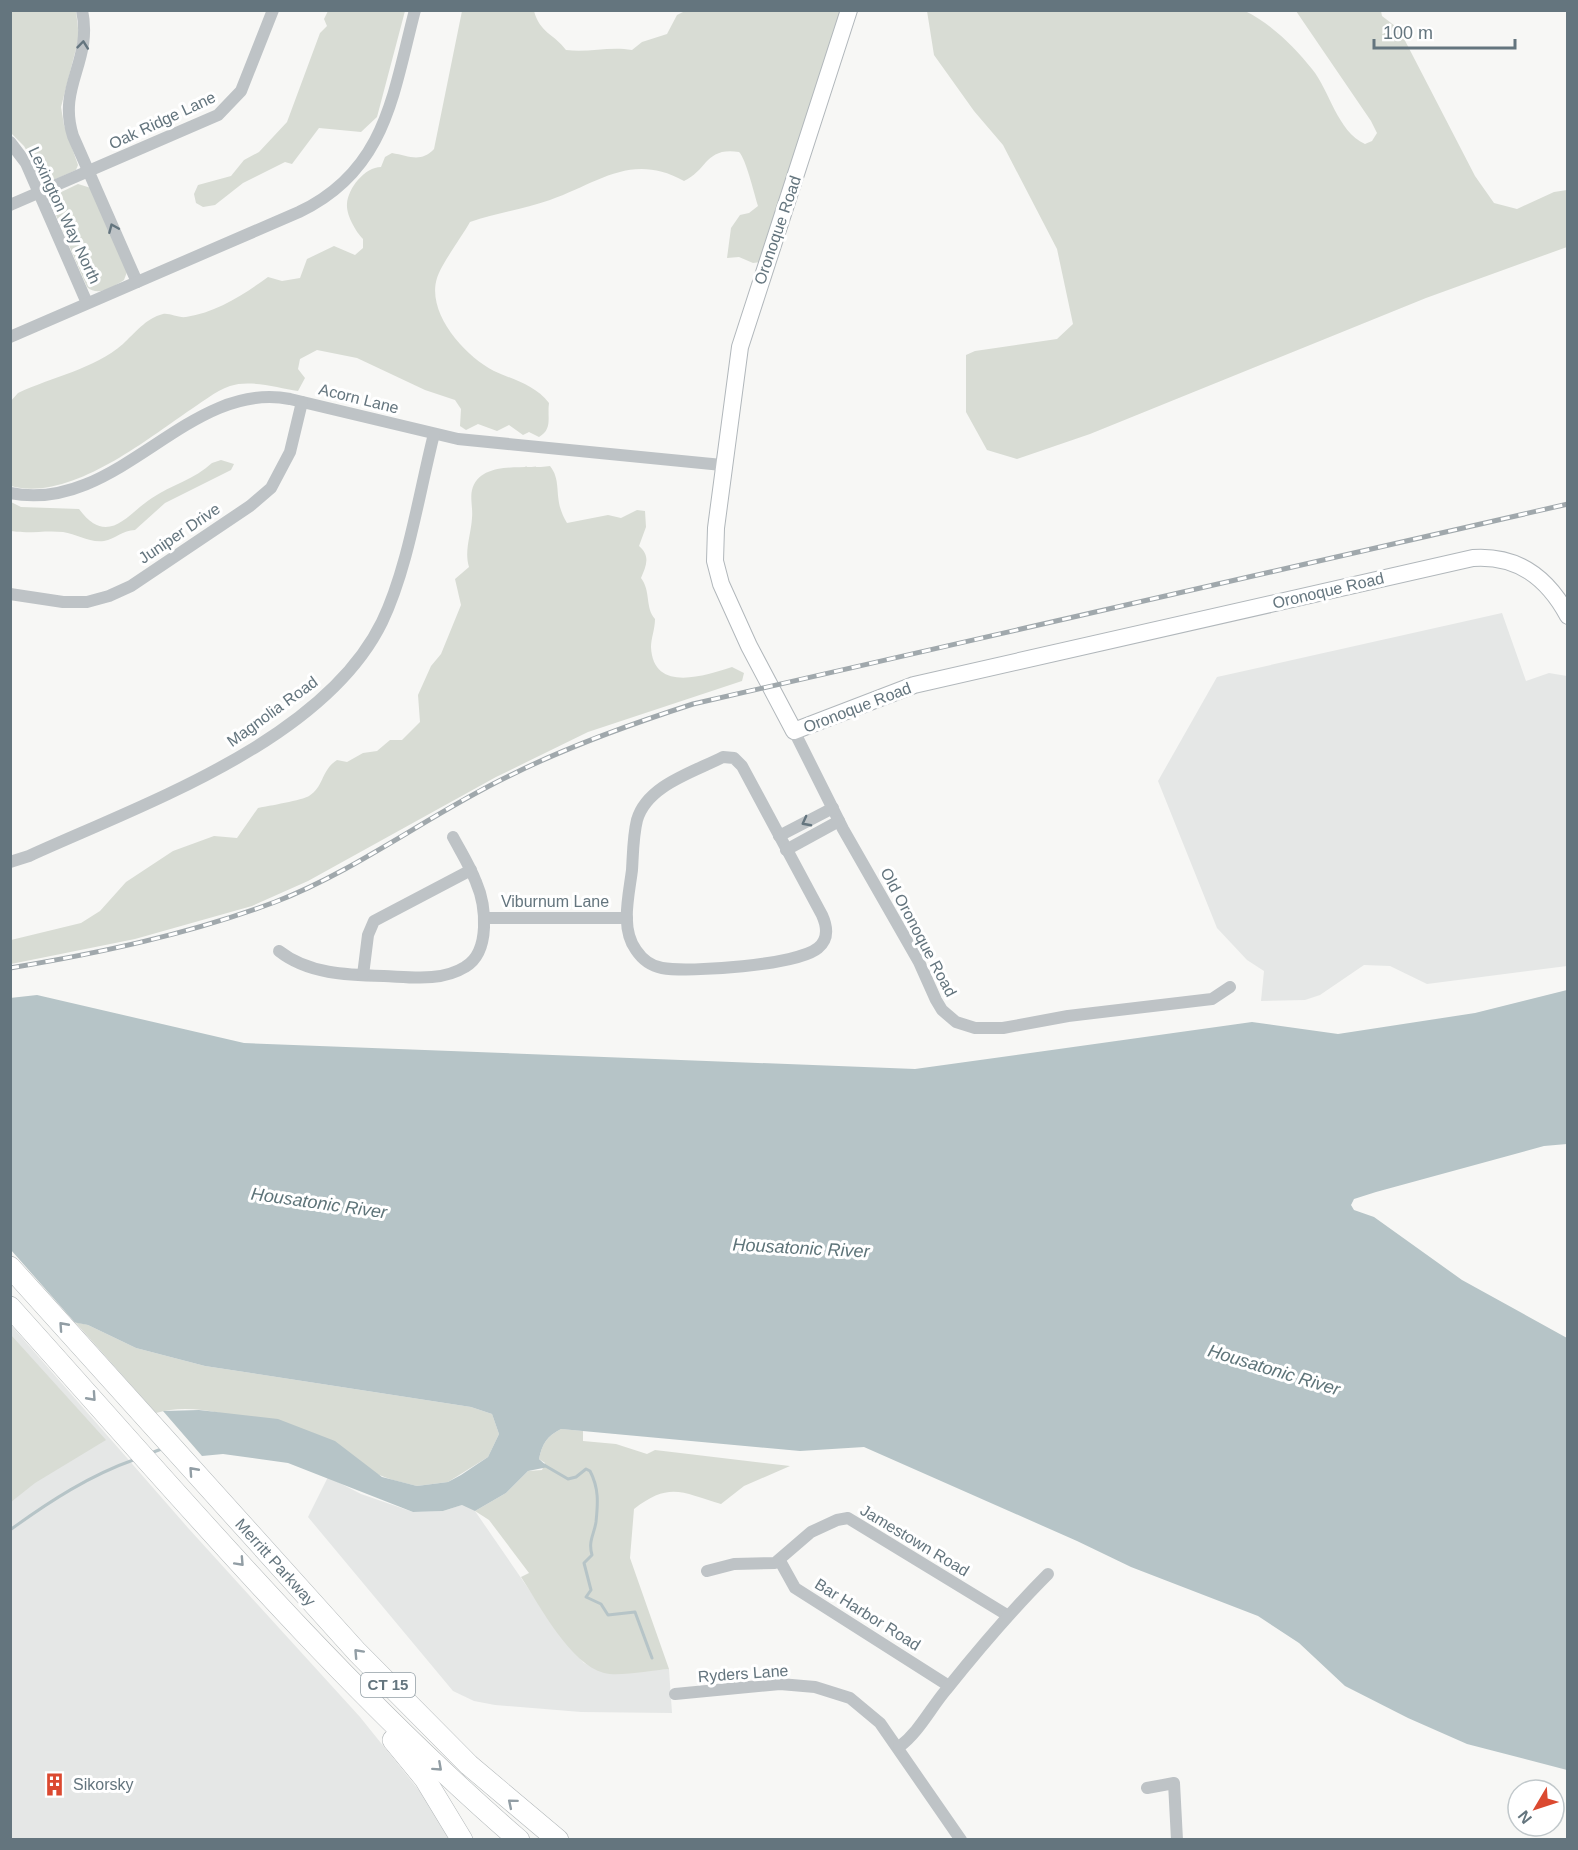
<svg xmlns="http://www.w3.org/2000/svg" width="1578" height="1850" viewBox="0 0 1578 1850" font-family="Arial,sans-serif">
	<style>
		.built { fill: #e5e7e6 }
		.green { fill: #d8dcd4 }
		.water { fill: #b6c4c7 }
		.pier { fill: #f7f7f5 }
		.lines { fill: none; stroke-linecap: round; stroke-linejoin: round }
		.stream { stroke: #b6c4c7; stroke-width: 3 }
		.secondary-casing { stroke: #b1b7bb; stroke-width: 18 }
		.highway-casing { stroke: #b2b7b9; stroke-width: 22 }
		.street { stroke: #bec3c6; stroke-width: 12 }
		.secondary { stroke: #fff; stroke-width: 16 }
		.highway { stroke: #fff; stroke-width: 21 }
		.rail-casing { stroke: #a0a8ac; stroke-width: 5 }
		.rail { stroke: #fff; stroke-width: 3; stroke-dasharray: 9; stroke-linecap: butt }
		.oneway { stroke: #64757e }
		.oneway2 { stroke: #929ea5 }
		.labels { text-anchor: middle; stroke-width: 6; stroke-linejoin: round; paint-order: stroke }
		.shield { fill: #fff; stroke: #929ea5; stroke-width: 1.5 }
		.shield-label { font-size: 15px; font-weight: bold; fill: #64757e }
		.street-label { font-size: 16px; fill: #64757e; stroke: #fff }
		.poi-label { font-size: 16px; fill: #64757e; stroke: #fff; text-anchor: start }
		.water-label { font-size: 18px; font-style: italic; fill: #5e7479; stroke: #fff }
	</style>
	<rect width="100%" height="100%" fill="#f7f7f5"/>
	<g class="built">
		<path d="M1502 613 1526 681 1549 673 1567 676V966L1427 984 1390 966 1364 965 1320 995 1305 1000 1261 1001 1264 971 1247 960 1217 928 1158 781 1217 677Z"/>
		<path d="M10 1324 189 1529 360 1717 430 1804 451 1839H11Z"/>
		<path d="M328 1477 361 1494 413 1512 443 1511 462 1505 470 1506 475 1511 561 1636 584 1663 606 1673 669 1669 672 1713 581 1712 495 1705 474 1701 453 1691 308 1517Z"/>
	</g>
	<g class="green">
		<path d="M11 11H76L79 37 61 107 64 125 78 165 76 170 49 182 43 180 24 146 11 133Z"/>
		<path d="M328 11H405L377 117 361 132 319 128 292 164 285 162 243 183 215 205 203 207 196 203 194 194 198 185 231 176 244 160 259 152 287 122 320 33 327 26 324 19Z"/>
		<path d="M462 11H534C540 33 553 33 566 50 589 53 609 46 632 50L642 42 667 34 677 15 685 11H843L761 262 753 263 739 257 727 258 731 228 740 215 749 213 758 206C754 193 746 159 739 152 705 147 708 170 684 181 631 152 599 183 550 200 524 209 496 213 470 222 461 238 442 263 437 278 426 313 465 356 494 371 514 380 535 385 549 403 547 417 553 429 539 437L529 432 523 435 509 425 497 431 478 424 466 430 460 426 461 409 455 400 425 390 357 358 317 350 300 359 298 369 305 378 298 391C278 388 250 379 230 386 215 391 200 404 187 412 142 443 68 502 11 486L10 402 18 393C52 377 94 369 123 344 134 334 146 318 163 314 170 313 178 318 186 317 217 312 243 295 268 277L282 281 300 278 307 259 334 246 355 255 363 248V239C356 232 346 215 347 204 348 188 365 167 381 167L385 157 392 153C409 156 421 163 434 149Z"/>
		<path d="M927 11H1245C1270 23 1294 46 1312 69 1330 91 1337 131 1365 144L1372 141 1377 133 1371 121 1296 11H1381L1382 16 1399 29 1475 176 1494 203 1517 209 1554 192 1567 190V247L1426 298 1090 434 1017 459 987 450 966 412V355L975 351 1057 339 1073 324 1057 249 1003 145 974 111 934 55Z"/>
		<path d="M78 184 91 188 127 272 124 280C113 287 98 297 87 287L52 206 55 195Z"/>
		<path d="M221 460 234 464 231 470 165 503 135 530C123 530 115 539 104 541 89 543 77 534 63 532 45 530 28 534 11 531V502L21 507 79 509C108 548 127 514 152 498 171 485 195 479 212 463Z"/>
		<path d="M550 466C563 482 552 499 567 523L608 515 621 518 637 510 645 511 646 527 639 546C651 556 646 566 641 578 651 591 645 608 655 619 655 629 651 638 651 647 653 693 704 676 732 667L744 673 742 681 588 732 496 777 308 881 252 906 135 939 11 964V940L81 923 100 911 126 882 173 851 214 836 237 838 258 808C268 806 303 800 309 796 324 787 321 770 337 760L347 762 363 753 377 751 390 740H402L420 722 418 695 431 666 441 654 461 605 455 579 469 567C464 551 471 535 472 518 473 509 470 498 472 490 480 459 527 470 550 466Z"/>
		<path d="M75 1322 88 1325 136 1348 205 1366 471 1407 492 1414 499 1434 488 1457 448 1482 417 1486 393 1480C328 1458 224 1392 156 1413Z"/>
		<path d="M11 1335 106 1440 35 1483 11 1502Z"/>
		<path d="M561 1429 583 1431V1441L616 1444 647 1454 655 1450 790 1466 744 1486 721 1504C683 1493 670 1481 634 1509L630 1558 669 1669C652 1670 619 1677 604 1673 570 1664 540 1606 521 1577L529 1573 489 1520 475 1511 506 1493 528 1471 542 1470 545 1463 539 1459C542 1444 547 1436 561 1429Z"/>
	</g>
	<path class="water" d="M1567 990V1144L1544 1146 1376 1192 1354 1199 1351 1205 1354 1210 1374 1217 1462 1280 1567 1338V1770L1467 1744 1408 1718 1345 1686 1299 1643 1258 1616 1131 1567 1077 1541 864 1447 800 1451 561 1429C547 1436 542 1444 539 1459L548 1467 528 1471 506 1493 475 1511 462 1505 443 1511 413 1512 288 1463 223 1454 202 1456 163 1411 199 1410 278 1419 335 1441 382 1477 417 1486 448 1482 461 1475 488 1457 499 1434 492 1414 471 1407 205 1366 136 1348 88 1325 11 1310 10 998 37 995 244 1043 915 1069 1252 1022 1338 1034 1475 1013Z"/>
	<path class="pier" d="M11 1250 78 1326 10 1313Z"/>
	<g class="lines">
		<g class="stream">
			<path d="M151 1453 164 1448"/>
			<path d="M544 1465 568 1479 576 1477 586 1469 590 1471C599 1488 598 1503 596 1522 594 1535 588 1541 592 1555L584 1563 591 1590 586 1597 601 1604 608 1615 635 1612 652 1658"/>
			<path d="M10 1530C50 1501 90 1475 136 1459"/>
		</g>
		<defs>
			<path id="secondary" d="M849 10 740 347 716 528 715 561 721 584 749 646 794 731 914 685 1473 558C1517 555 1547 577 1568 616"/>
			<g id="highway">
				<path d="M10 1267 357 1652 469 1765 558 1840"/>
				<path d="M10 1307C174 1489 333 1679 519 1840"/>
				<path d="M393 1740 425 1779 462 1840"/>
			</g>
		</defs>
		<use href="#secondary" class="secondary-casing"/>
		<use href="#highway" class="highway-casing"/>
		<g class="street">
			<path d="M82 10C93 62 57 86 73 136L137 282"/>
			<path d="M10 142 26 163 87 303"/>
			<path d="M10 205 218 115 241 91 273 10"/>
			<path d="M10 337 299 212C386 171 393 94 415 10"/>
			<path d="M10 493C118 515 187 379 290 399L458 439 722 465"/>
			<path d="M10 594 63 602H87L109 596 131 586 250 506 271 488 290 452 302 402"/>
			<path d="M794 731 843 829 919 962 936 1000 942 1010 956 1022 975 1028H1003L1068 1016 1212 999 1230 987"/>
			<path d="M723 757 734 758 742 766 822 915C827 926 829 939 818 948 798 965 689 973 662 968 651 966 642 959 636 950 620 928 629 895 632 870 633 854 633 836 637 820 647 785 694 772 723 757Z"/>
			<path d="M779 836 833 808"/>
			<path d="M786 850 839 821"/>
			<path d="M10 862 29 856C143 804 324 741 382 622 408 568 419 493 434 434"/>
			<path d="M484 918H627"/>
			<path d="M279 951C308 974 347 975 384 976 410 977 441 982 465 967 491 952 486 905 476 882 470 866 461 852 453 837"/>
			<path d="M363 975 368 935 374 921 471 870"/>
			<path d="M780 1561 795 1588 949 1686"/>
			<path d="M707 1571 734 1564 775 1563 811 1532 837 1520 848 1518 1007 1615"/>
			<path d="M675 1694 780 1684 815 1687 850 1698 880 1723 961 1840"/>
			<path d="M899 1747C919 1732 930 1709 946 1690 978 1650 1011 1611 1048 1574"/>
			<path d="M1147 1788 1174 1783 1177 1840"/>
		</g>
		<use href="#secondary" class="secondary"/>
		<use href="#highway" class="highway"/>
		<defs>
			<path id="rail" d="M10 968C100 953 189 934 275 902 358 870 431 813 511 775 569 746 631 724 693 704L1568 504"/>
		</defs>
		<use href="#rail" class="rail-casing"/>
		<use href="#rail" class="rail"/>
	</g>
	<defs><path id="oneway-chevron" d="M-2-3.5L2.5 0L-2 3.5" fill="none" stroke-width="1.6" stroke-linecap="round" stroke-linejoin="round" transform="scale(1.5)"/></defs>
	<g class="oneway">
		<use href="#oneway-chevron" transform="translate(83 45) rotate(-84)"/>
		<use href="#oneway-chevron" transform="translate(113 228) rotate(-113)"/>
		<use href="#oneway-chevron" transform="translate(806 822) rotate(152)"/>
	</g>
	<g class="oneway2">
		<use href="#oneway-chevron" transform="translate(63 1326) rotate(-132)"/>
		<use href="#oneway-chevron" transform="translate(92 1397) rotate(48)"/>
		<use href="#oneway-chevron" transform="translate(193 1471) rotate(-132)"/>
		<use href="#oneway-chevron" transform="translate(240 1562) rotate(47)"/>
		<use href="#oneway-chevron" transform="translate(358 1653) rotate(-133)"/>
		<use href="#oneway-chevron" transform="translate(438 1767) rotate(42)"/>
		<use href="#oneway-chevron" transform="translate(512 1803) rotate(-140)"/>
	</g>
	<defs>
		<symbol id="building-bare" viewBox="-9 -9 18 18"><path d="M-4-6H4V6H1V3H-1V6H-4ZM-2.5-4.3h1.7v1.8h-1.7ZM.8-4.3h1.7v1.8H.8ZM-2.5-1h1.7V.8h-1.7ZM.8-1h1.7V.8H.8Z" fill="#db4930" stroke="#fff" stroke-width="2.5" paint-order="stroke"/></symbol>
	</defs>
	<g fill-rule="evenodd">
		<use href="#building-bare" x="38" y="1768" width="33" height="33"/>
	</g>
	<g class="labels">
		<rect class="shield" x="361" y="1673" width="54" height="24" rx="4.5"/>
		<g class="shield-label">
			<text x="388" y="1690">CT 15</text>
		</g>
		<g class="street-label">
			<text transform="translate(162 120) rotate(-25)" y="6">Oak Ridge Lane</text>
			<text transform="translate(65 215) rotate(65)" y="6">Lexington Way North</text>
			<text transform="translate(777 230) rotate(-71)" y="6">Oronoque Road</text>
			<text transform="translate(359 398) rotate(14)" y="6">Acorn Lane</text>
			<text transform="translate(179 533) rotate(-34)" y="6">Juniper Drive</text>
			<text transform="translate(1328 590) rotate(-13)" y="6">Oronoque Road</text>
			<text transform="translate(857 707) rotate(-21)" y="6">Oronoque Road</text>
			<text transform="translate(272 711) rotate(-36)" y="6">Magnolia Road</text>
			<text x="555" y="907">Viburnum Lane</text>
			<text transform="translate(919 932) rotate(62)" y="6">Old Oronoque Road</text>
			<text transform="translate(915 1540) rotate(31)" y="6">Jamestown Road</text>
			<text transform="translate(276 1562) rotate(48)" y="6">Merritt Parkway</text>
			<text transform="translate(868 1614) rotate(32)" y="6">Bar Harbor Road</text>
			<text transform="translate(743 1673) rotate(-4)" y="6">Ryders Lane</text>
		</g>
		<g class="poi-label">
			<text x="73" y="1790">Sikorsky</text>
		</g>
		<g class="water-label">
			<text transform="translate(319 1203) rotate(8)" y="6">Housatonic River</text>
			<text transform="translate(801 1248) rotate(3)" y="6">Housatonic River</text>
			<text transform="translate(1274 1370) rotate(17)" y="6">Housatonic River</text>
		</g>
	</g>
	<rect width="1578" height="1850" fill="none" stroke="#64757e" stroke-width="24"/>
	<g transform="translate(1536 1808) rotate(231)"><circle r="28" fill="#ffffff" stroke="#c1c8cb" stroke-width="1.5"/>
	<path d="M0-4.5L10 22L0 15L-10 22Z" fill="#db4930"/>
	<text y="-9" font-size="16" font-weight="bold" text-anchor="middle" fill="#64757e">N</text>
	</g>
	<path d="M1374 39v9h141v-9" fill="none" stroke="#64757e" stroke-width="3"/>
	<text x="1383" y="39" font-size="18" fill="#64757e" stroke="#ffffff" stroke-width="4.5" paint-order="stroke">100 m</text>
</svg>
